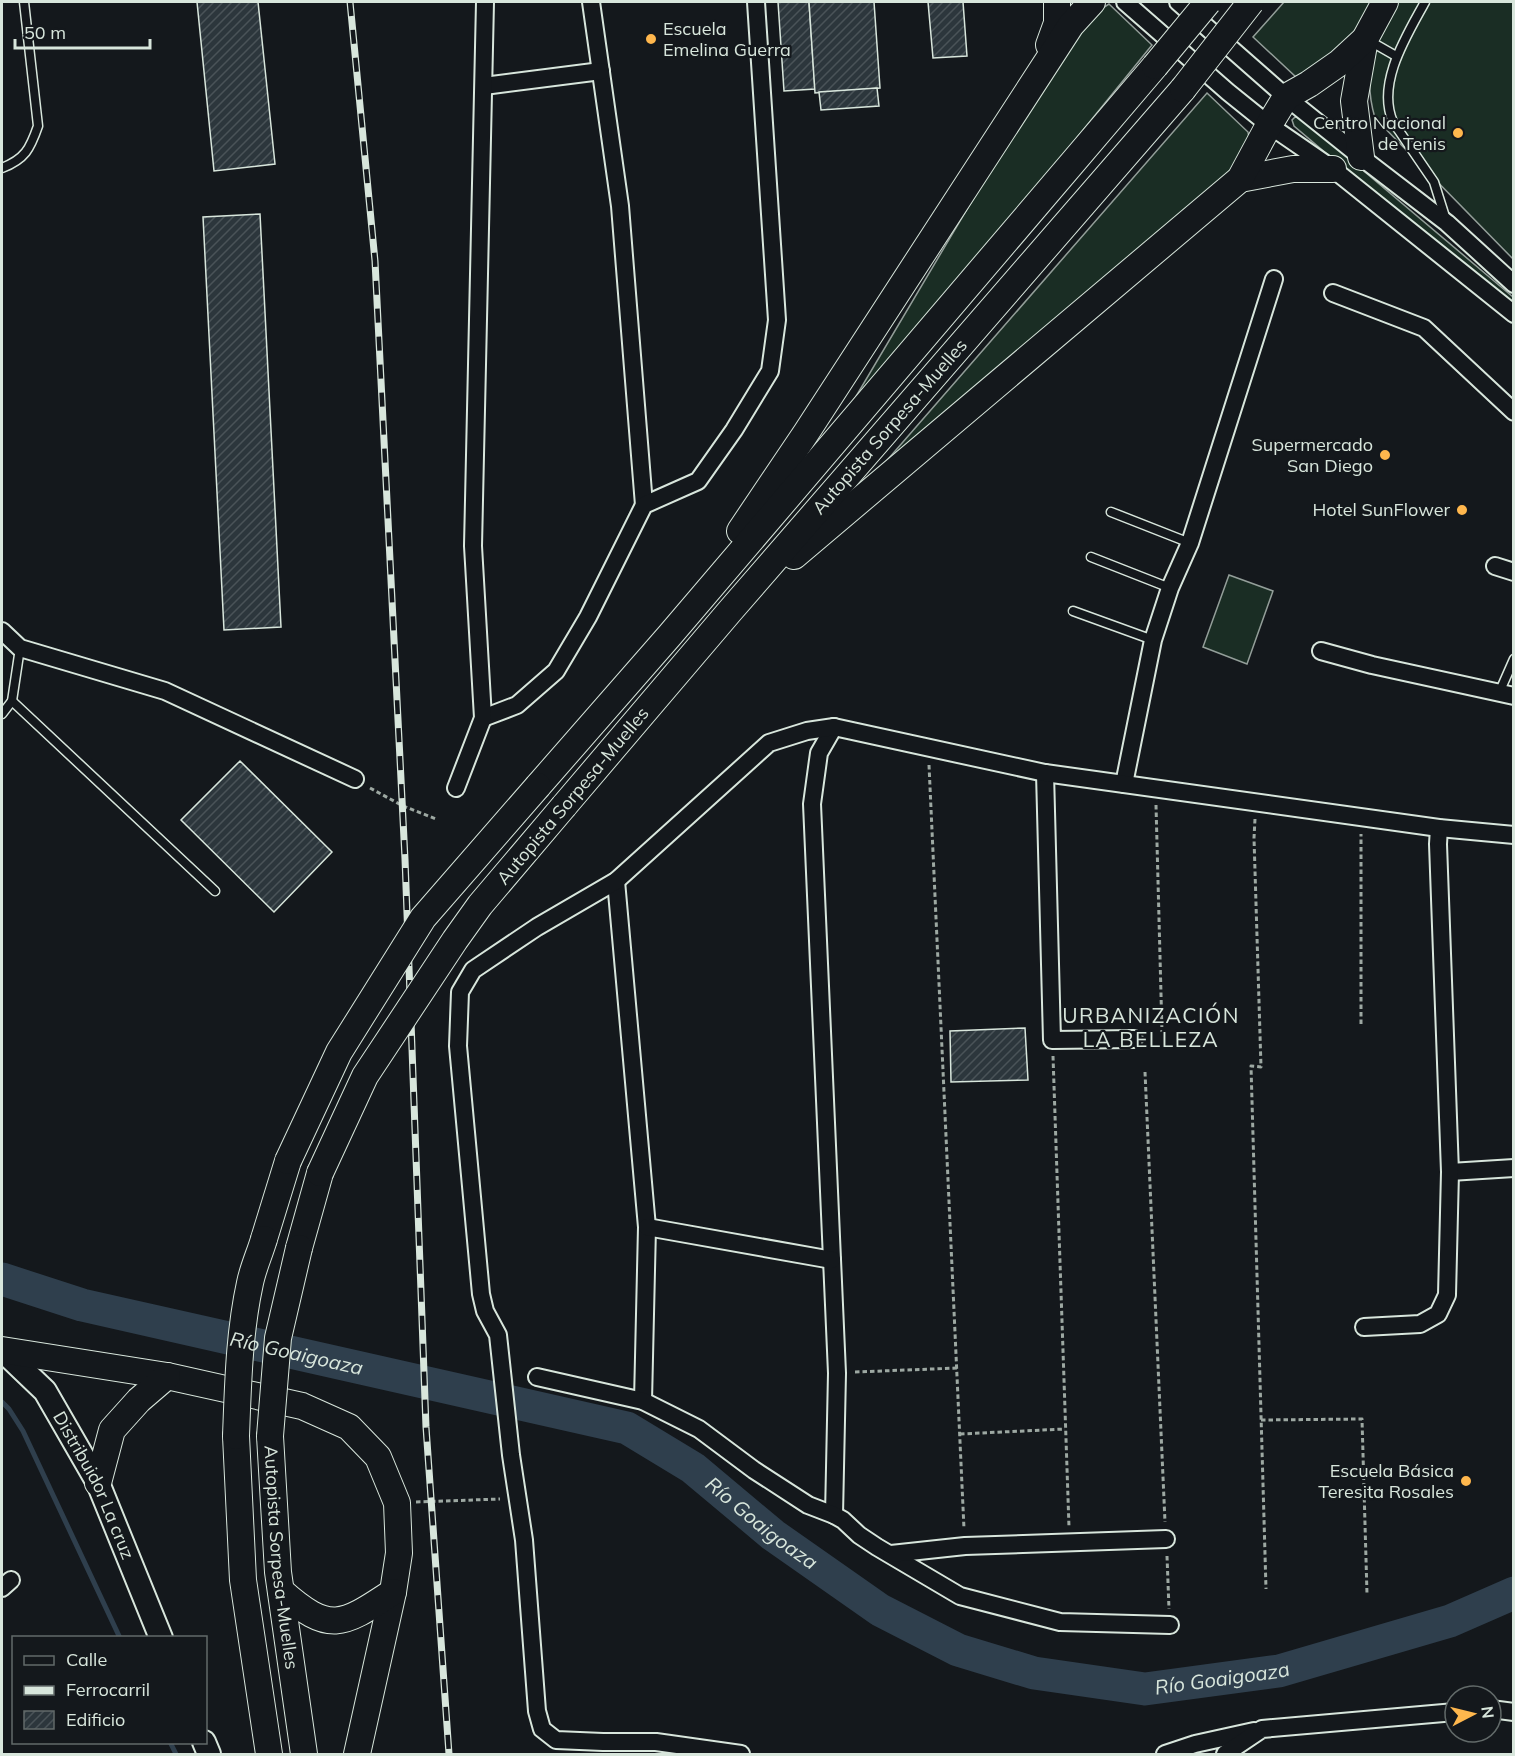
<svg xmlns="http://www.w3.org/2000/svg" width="1515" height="1756" viewBox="0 0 1515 1756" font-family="Mulish,sans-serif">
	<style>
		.grass { fill: #1a2d24; stroke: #939e99; stroke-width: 1.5 }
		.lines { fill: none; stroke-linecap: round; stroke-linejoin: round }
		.stream { stroke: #2f3f4d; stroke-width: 5 }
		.river { stroke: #2f3f4d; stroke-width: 33 }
		.building { fill: url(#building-hatch); stroke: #d8e6dc; stroke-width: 1.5 }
		.service-casing { stroke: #d8e6dc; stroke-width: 11 }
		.minor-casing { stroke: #d8e6dc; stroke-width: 20 }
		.secondary-casing { stroke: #d8e6dc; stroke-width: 26 }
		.primary-casing { stroke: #d8e6dc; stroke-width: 28 }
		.path { stroke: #9da8a2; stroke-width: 3; stroke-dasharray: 4.5 3; stroke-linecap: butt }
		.service { stroke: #14181c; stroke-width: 8 }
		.minor { stroke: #14181c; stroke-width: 16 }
		.secondary { stroke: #14181c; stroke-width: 22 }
		.primary { stroke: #14181c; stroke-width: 26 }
		.rail-casing { stroke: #d8e6dc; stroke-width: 7 }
		.rail { stroke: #14181c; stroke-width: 4.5; stroke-dasharray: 14; stroke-linecap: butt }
		.primary-bridge-casing { stroke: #d8e6dc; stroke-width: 28; stroke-linecap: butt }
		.primary-bridge { stroke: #14181c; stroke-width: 26 }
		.poi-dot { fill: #ffb74d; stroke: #14181c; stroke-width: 2 }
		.labels { text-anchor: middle; stroke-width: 4.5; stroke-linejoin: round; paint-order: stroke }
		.poi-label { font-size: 18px; fill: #d8e6dc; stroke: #14181c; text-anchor: end }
		.street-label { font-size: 18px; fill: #d8e6dc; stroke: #14181c }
		.water-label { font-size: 20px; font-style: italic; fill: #d8e6dc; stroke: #14181c }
		.quarter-label { font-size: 21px; letter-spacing: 1.5px; fill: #d8e6dc; stroke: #14181c }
	</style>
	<defs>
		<pattern id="building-hatch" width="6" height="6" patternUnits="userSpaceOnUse" patternTransform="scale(1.5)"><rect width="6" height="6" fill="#2c363c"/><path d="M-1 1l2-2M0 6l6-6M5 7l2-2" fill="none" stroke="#4a5358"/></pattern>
	</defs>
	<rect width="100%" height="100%" fill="#14181c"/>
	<g class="grass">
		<path d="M1284 2H1371L1356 33 1342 51 1296 77 1253 37Z"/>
		<path d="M1397 2H1513V259L1375 118C1361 71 1376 42 1397 2Z"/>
		<path d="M1109 4 1152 45 826 447 1046 76 1098 11Z"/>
		<path d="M1207 93 1248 132 1250 144 1241 172 869 481Z"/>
		<path d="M1295 117 1301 118 1513 297V312L1294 126 1292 120Z"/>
		<path d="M1229 575 1273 591 1247 664 1203 647Z"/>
	</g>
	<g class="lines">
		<g class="stream">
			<path d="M2 1402 9 1409 23 1431 120 1638"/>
			<path d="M170 1742 176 1754"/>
		</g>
		<path class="river" id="s1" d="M2 1279 82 1305 627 1428 693 1468 773 1535 880 1610 958 1650 1034 1673 1145 1689 1279 1671 1450 1621 1514 1593"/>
	</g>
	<g class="building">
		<path d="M197 2H258L275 164 214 171Z"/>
		<path d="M778 2H809L815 89 784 91Z"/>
		<path d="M809 2H874L880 88 815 93Z"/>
		<path d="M928 2H963L967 56 933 58Z"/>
		<path d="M877 88 879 106 821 110 819 92Z"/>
		<path d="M260 214 281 627 224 630 203 217Z"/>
		<path d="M240 761 332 852 274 912 181 820Z"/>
		<path d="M1025 1028 1028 1080 951 1082 950 1031Z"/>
	</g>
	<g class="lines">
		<defs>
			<g id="service">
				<path d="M1425 2C1407 35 1376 83 1393 122L1434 182 1446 220"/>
				<path d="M1368 40 1396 56"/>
				<path d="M2 168C25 159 30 149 38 126L24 2"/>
				<path d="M1111 512 1190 543"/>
				<path d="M1091 557 1170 588"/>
				<path d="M1073 611 1153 640"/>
				<path d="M1499 693 1514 659"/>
				<path d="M12 701 215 891"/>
				<path d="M2 714 12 701 20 648"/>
			</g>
			<g id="minor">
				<path d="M591 2 620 206 644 505"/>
				<path d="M1125 2 1228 92 1269 125 1333 169 1514 314"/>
				<path d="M1178 2 1286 97 1361 157 1447 223 1514 284"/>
				<path d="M484 86 601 71"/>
				<path d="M1333 293 1424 328 1514 412"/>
				<path d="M1495 566 1514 572"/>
				<path d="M2 631 20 648 165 691 355 779"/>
				<path d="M1321 651 1372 665 1514 696"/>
				<path d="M483 718 517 705 556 671 588 617 644 505 698 481 734 430 770 371 777 320 756 2"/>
				<path d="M834 727 819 753 812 804 837 1373 834 1515 843 1520 859 1535 877 1547 960 1596 1060 1622 1170 1625"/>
				<path d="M1045 773 1052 1040 1134 1039"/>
				<path d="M1124 784 1153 640 1170 588 1190 543 1274 279"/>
				<path d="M456 788 483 718 473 546 485 2"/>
				<path d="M616 881 647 1227 643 1401"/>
				<path d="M1450 1172 1514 1168"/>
				<path d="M647 1227 832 1260"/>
				<path d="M1364 1327 1420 1324 1438 1314 1447 1295 1450 1172 1438 844 1439 828"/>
				<path d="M537 1377 643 1401 699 1429 754 1470 808 1505 834 1515"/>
				<path d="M891 1554 965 1546 1166 1539"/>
				<path d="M2 1588 11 1580"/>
				<path d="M1491 1709 1514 1712"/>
				<path d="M741 1754 656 1742H603L556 1740 542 1729 537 1711 524 1540 511 1455 498 1335 485 1311 481 1294 458 1046 460 992 473 970 537 927 616 881 769 743 807 731 834 727 1045 773 1439 828 1514 835"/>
				<path d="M1165 1754 1195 1744 1254 1731"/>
				<path d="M1225 1754 1262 1729 1455 1712"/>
			</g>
			<g id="secondary">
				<path id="s2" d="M2 1350 45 1391 98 1483 161 1638"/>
				<path d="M204 1742 209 1754"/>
			</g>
			<g id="primary">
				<path d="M1049 45 1057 23V2"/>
				<path d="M1361 157 1354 101 1365 39"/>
				<path d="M1240 179 1293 169H1333"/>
				<path d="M740 531 806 433 1071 25 1092 2"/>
				<path d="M794 556 1240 179 1269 125 1286 97 1309 84 1339 63 1365 39 1385 2"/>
				<path d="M538 786 670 635 1155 66"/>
				<path id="s3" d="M564 806 730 611 1183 89"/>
				<path d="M264 1239 288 1161"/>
				<path d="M299 1248 320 1173"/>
				<path d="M2 1350 167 1376 302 1406 349 1427 378 1457 397 1503 399 1553 393 1592 357 1754"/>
				<path d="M236 1436 243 1580 269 1754"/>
				<path id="s4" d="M270 1436 278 1572 304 1754"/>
				<path d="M98 1483 112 1430 139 1400 167 1376"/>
				<path d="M281 1591C330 1635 343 1625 393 1592"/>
			</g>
		</defs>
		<use href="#service" class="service-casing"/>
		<use href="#minor" class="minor-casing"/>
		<use href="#secondary" class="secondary-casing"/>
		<use href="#primary" class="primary-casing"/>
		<g class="path">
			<path d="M929 765 964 1529"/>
			<path d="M370 788 403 806 436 819"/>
			<path d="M1156 805 1162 1032"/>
			<path d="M1255 819 1254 838 1261 1067 1251 1066 1266 1589"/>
			<path d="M1361 1024V834"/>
			<path d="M1053 1056 1069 1527"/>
			<path d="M1145 1072 1165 1522"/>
			<path d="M855 1372 958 1368"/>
			<path d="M1261 1420 1362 1419 1367 1594"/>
			<path d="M960 1434 1065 1429"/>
			<path d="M416 1502 500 1499"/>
			<path d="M1167 1556 1169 1609"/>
		</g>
		<use href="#service" class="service"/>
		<use href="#minor" class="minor"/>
		<use href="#secondary" class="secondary"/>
		<use href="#primary" class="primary"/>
		<defs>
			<path id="rail" d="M350 2 375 261 405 859 426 1427 449 1754"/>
		</defs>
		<use href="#rail" class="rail-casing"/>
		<use href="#rail" class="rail"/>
		<defs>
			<g id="primary-bridge">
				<path d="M1155 66 1208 2"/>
				<path d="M1183 89 1251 2"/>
				<path d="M288 1161 339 1052 423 918 538 786"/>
				<path d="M320 1173 365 1076 455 940 480 905 564 806"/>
				<path d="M236 1436C238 1385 239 1333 250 1283 253 1268 260 1253 264 1239"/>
				<path d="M270 1436 278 1338 299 1248"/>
			</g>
		</defs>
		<use href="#primary-bridge" class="primary-bridge-casing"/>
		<use href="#primary-bridge" class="primary-bridge"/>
	</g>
	<g class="poi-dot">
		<circle cx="651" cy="39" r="6"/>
		<circle cx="1458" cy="133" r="6"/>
		<circle cx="1385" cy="455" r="6"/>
		<circle cx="1462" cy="510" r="6"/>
		<circle cx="1466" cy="1481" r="6"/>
	</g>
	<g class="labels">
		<g class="poi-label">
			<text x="663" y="35" text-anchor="start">Escuela<tspan x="663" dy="21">Emelina Guerra</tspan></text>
			<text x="1446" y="129">Centro Nacional<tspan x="1446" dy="21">de Tenis</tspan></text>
			<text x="1373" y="451">Supermercado<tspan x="1373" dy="21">San Diego</tspan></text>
			<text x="1450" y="516">Hotel SunFlower</text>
			<text x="1454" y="1477">Escuela Básica<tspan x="1454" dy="21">Teresita Rosales</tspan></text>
		</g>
		<g class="street-label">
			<text dy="6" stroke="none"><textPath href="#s3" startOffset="500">Autopista Sorpesa-Muelles</textPath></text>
			<text transform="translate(573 796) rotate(-50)" y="6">Autopista Sorpesa-Muelles</text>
			<text dy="6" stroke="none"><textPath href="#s2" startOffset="166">Distribuidor La cruz</textPath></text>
			<text dy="6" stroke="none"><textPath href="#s4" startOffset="122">Autopista Sorpesa-Muelles</textPath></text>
		</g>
		<g class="water-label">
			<text dy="7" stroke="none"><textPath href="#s1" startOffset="304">Río Goaigoaza</textPath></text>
			<text dy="7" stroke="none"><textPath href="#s1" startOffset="808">Río Goaigoaza</textPath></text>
			<text dy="7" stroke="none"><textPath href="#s1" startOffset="1312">Río Goaigoaza</textPath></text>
		</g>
		<g class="quarter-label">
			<text x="1151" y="1023">URBANIZACIÓN<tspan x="1151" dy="24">LA BELLEZA</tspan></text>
		</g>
	</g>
	<rect width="1515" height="1756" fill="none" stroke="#d8e6dc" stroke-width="6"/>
	<rect x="12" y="1636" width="195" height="108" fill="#14181c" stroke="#626a69" stroke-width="1.5"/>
	<rect x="24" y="1656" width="30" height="9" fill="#14181c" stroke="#626a69" stroke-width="1.5"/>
	<text x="66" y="1666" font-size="18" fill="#d8e6dc">Calle</text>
	<rect x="24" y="1686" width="30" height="9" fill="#d8e6dc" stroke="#626a69" stroke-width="1.5"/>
	<text x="66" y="1696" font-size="18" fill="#d8e6dc">Ferrocarril</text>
	<rect x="24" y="1711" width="30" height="18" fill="url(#building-hatch)" stroke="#626a69" stroke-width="1.5"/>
	<text x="66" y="1726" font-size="18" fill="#d8e6dc">Edificio</text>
	<g transform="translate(1473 1714) rotate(83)"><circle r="28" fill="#14181c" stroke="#626a69" stroke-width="1.5"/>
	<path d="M0-4.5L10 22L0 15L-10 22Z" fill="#ffb74d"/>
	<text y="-9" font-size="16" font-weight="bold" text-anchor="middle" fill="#d8e6dc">N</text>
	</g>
	<path d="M15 39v9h135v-9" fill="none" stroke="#d8e6dc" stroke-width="3"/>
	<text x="24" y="39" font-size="18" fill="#d8e6dc" stroke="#14181c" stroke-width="4.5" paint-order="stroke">50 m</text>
</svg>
